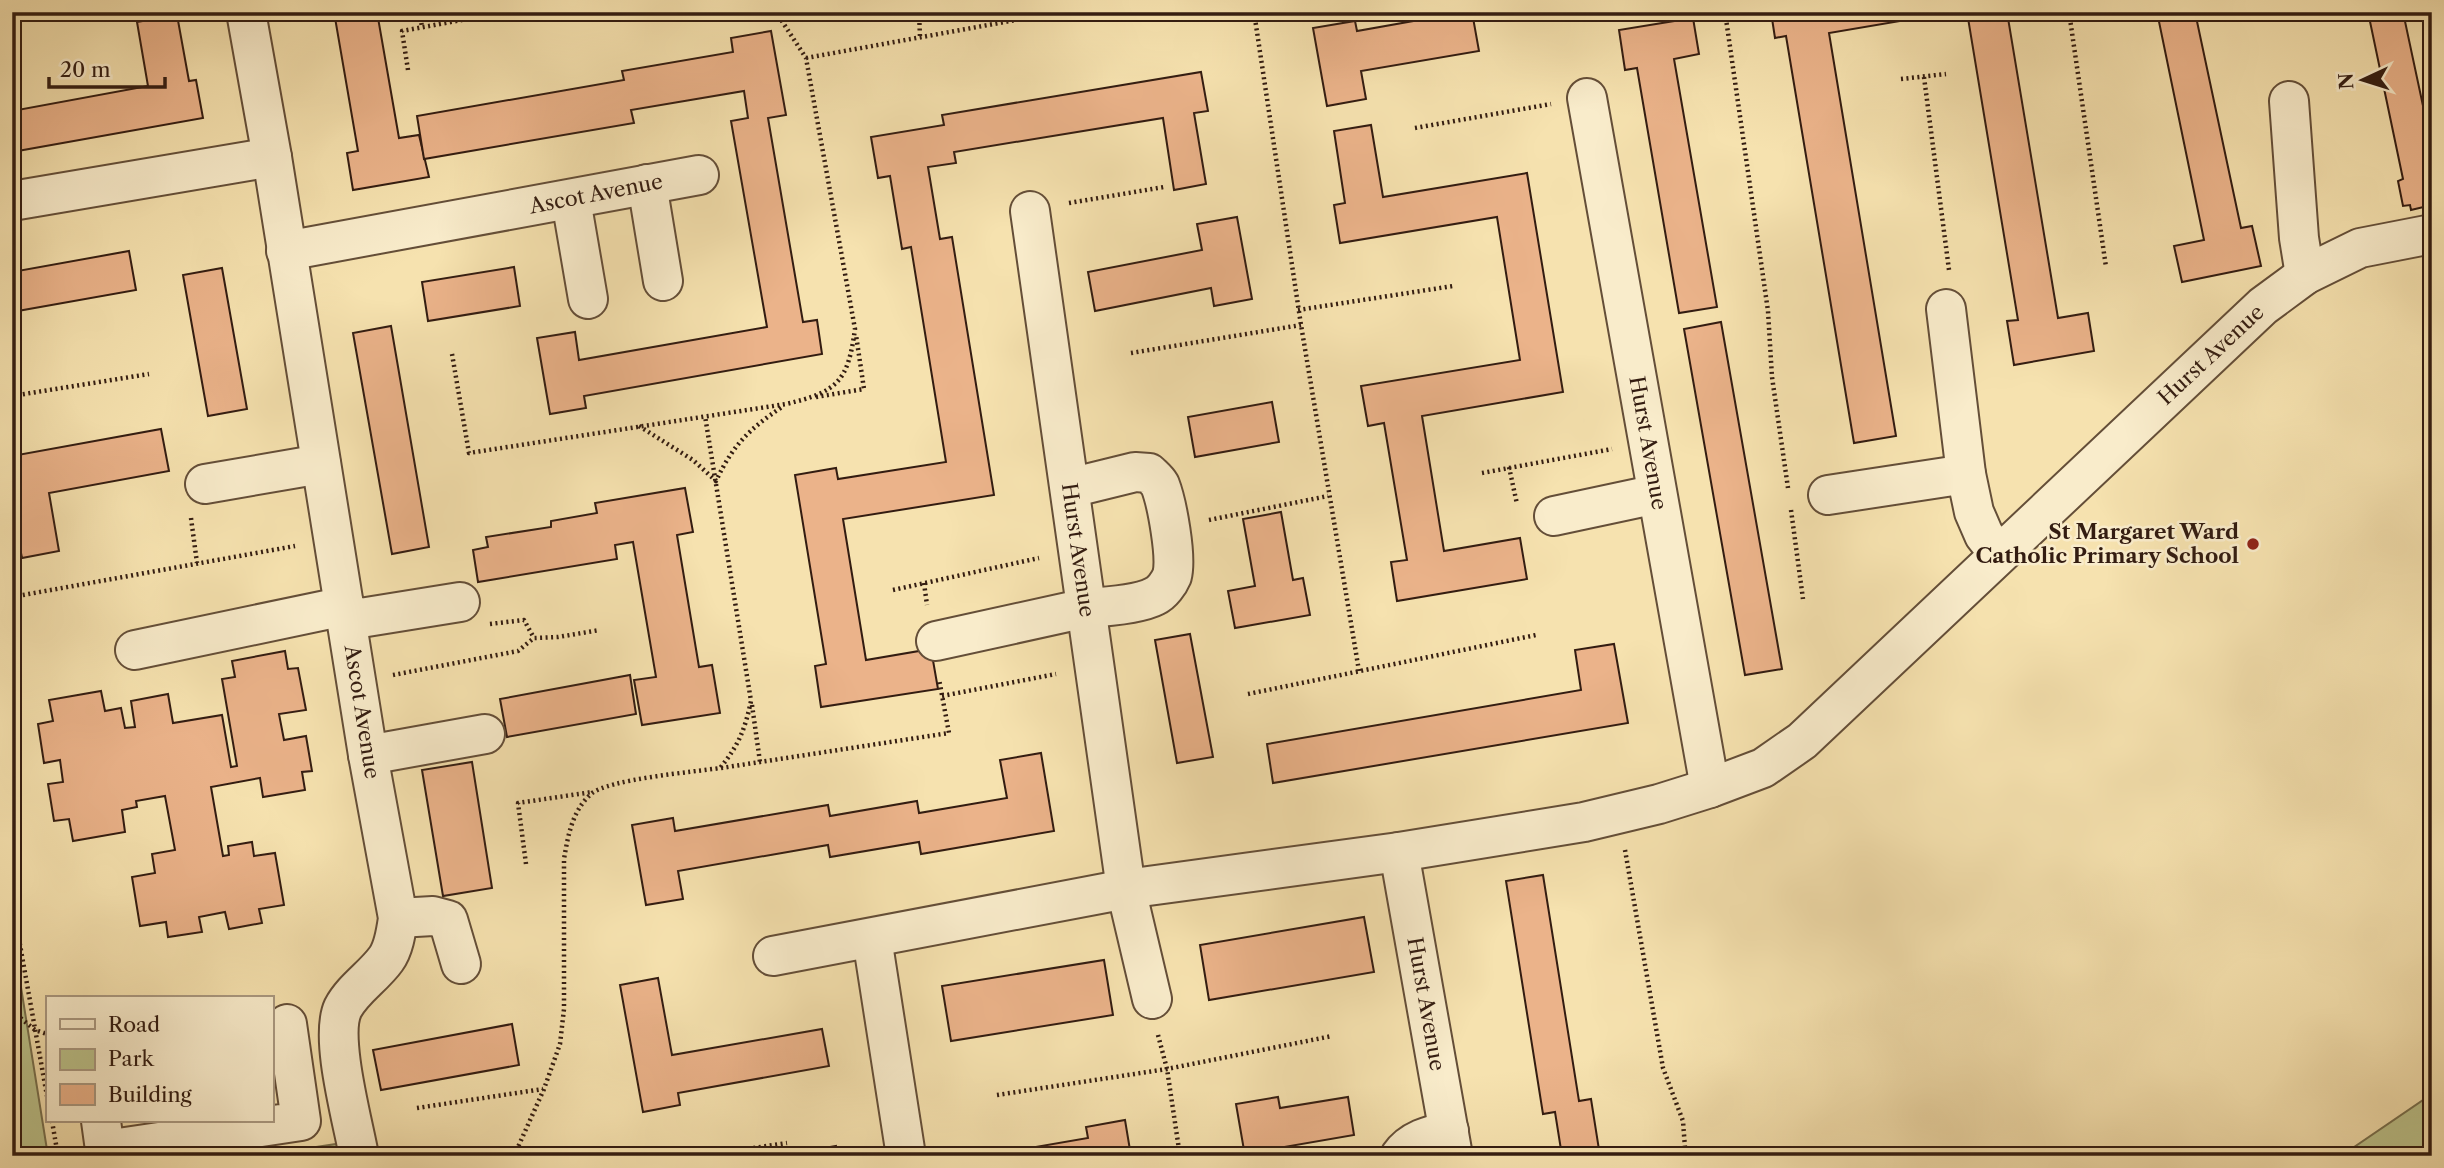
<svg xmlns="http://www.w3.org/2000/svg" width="2444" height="1168" viewBox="0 0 2444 1168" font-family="'Libre Caslon Text',serif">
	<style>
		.green { fill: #bcc38b; stroke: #78704e; stroke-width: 2 }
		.building { fill: #ebb38a; stroke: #331c11; stroke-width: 2 }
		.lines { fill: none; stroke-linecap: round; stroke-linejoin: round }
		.minor-casing { stroke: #644e38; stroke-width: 42 }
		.path { stroke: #331c11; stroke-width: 4.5; stroke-dasharray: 2 3.5; stroke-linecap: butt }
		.minor { stroke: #f9eccb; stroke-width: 38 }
		.poi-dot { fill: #8f2418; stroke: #f9eccb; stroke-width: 2.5 }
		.labels { text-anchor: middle; stroke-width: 5; stroke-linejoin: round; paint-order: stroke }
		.street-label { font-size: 21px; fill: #331c11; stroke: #f9eccb }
		.poi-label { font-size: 21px; font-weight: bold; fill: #331c11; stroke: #f9eccb; text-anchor: end }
	</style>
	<rect width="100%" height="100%" fill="#f6e2af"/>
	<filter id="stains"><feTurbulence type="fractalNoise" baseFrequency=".00286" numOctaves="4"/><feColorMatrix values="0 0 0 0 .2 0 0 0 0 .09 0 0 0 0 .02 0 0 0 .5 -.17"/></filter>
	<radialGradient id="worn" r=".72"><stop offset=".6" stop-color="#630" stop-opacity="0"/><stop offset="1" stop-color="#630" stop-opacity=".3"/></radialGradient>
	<g class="green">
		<path d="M12 931 48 1156H12Z"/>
		<path d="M2432 1094V1156H2341Z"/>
		<path d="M343 1143 345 1156H257Z"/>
	</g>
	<g class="building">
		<path d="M334 12H377L399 138 419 135 429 177 353 190 347 153 358 151Z"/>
		<path d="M1464 12H1472L1479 51 1361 71 1366 99 1327 106 1313 28 1355 21 1357 31Z"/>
		<path d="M1771 12H1953L1829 33 1896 436 1854 443 1786 36 1775 38Z"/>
		<path d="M1967 12H2007L2058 318 2088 313 2094 351 2014 365 2007 321 2018 320Z"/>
		<path d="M2157 12H2195L2241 228 2252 226 2261 266 2182 282 2174 246 2204 240Z"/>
		<path d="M2368 12H2403L2432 148V205L2411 210 2410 205 2403 206 2398 181 2403 179Z"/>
		<path d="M177 15 189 81 196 80 203 118 12 152V111L148 86 137 22Z"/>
		<path d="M1693 18 1699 54 1674 59 1717 307 1679 313 1637 68 1625 70 1619 30Z"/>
		<path d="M771 31 786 115 768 118 803 322 817 320 822 354 584 396 586 408 550 414 537 338 575 332 579 360 767 327 731 121 748 118 744 91 631 110 634 123 424 159 417 116 624 80 622 71 733 52 731 38Z"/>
		<path d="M1201 72 1208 111 1194 113 1206 184 1174 190 1163 118 954 152 956 163 928 167 940 239 952 237 994 495 843 519 866 660 931 649 938 689 821 707 815 666 826 664 795 475 836 468 838 479 946 462 911 247 902 249 890 176 878 178 871 137 944 125 942 115Z"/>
		<path d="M1371 125 1383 197 1527 173 1563 392 1422 416 1444 551 1520 538 1527 579 1397 601 1391 562 1407 560 1384 423 1368 426 1361 386 1520 360 1497 217 1340 243 1334 205 1345 203 1334 131Z"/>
		<path d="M1237 217 1252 299 1214 306 1211 288 1095 311 1088 272 1202 250 1197 224Z"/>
		<path d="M129 251 136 290 12 312V272Z"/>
		<path d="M514 267 520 306 428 321 422 282Z"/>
		<path d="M222 268 247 409 208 416 183 275Z"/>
		<path d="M1721 322 1782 669 1745 675 1684 329Z"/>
		<path d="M391 326 429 547 392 554 353 333Z"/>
		<path d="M1272 402 1279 442 1195 457 1188 417Z"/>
		<path d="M161 429 169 471 49 493 59 551 22 558 12 508V456Z"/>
		<path d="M685 488 693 532 677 535 699 667 712 665 720 713 642 725 634 680 656 677 633 542 615 545 617 559 478 582 473 550 488 547 486 537 551 527V521L597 513 595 503Z"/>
		<path d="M1281 512 1293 580 1303 578 1310 615 1235 628 1228 591 1255 586 1243 519Z"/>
		<path d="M1190 634 1213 757 1177 763 1155 640Z"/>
		<path d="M1614 644 1628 723 1273 783 1267 744 1581 690 1575 650Z"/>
		<path d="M285 651 288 669 298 668 306 710 279 714 284 740 306 736 312 771 302 772 305 790 263 797 260 778 211 787 223 856 229 855 228 846 252 842 254 856 275 853 284 905 259 909 262 923 229 929 225 912 199 917 202 932 168 937 166 922 140 926 132 877 155 873 152 854 175 850 165 796 136 801 137 807 122 810 125 832 73 841 69 819 54 821 48 784 63 782 60 760 44 763 38 724 53 721 49 700 101 691 105 711 121 708 125 728 135 727 131 701 168 694 173 723 222 715 231 767 237 766 222 679 235 677 232 661Z"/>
		<path d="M630 675 636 714 507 737 500 699Z"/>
		<path d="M1041 753 1054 831 921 854 919 842 830 857 828 845 678 871 683 899 646 905 632 825 673 818 675 831 828 805 830 816 917 801 919 813 1007 798 1000 760Z"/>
		<path d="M472 762 492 888 443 896 422 770Z"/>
		<path d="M1543 875 1579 1101 1591 1099 1600 1156H1562L1555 1112 1543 1114 1506 881Z"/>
		<path d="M1364 917 1374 972 1209 1000 1200 945Z"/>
		<path d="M1104 960 1113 1015 951 1041 942 986Z"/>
		<path d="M658 978 672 1055 822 1029 829 1066 678 1093 680 1105 643 1112 620 985Z"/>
		<path d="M512 1024 519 1065 381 1090 373 1050Z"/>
		<path d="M1278 1097 1280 1108 1348 1097 1354 1135 1284 1147 1285 1156H1245L1236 1104Z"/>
		<path d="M1125 1120 1131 1156H1019L1018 1150 1088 1138 1086 1127Z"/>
		<path d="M836 1146 838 1156H798L797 1153Z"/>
	</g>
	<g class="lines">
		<defs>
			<g id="minor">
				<path d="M246 12 272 157 368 755 398 918C396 932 394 948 386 959 374 976 353 989 343 1008 329 1037 353 1122 359 1156"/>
				<path d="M1587 98 1710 788"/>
				<path d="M2289 101 2299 238 2305 275"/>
				<path d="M647 184 663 281"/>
				<path d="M571 200 588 299"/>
				<path d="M12 201 272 157"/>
				<path d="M1030 211 1126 889 1152 999"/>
				<path d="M286 251 699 175"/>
				<path d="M1946 309 1966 474 1974 512 1984 535 1999 554"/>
				<path d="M205 484 321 464"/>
				<path d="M1828 495 1966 474"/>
				<path d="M1554 516 1657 494"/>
				<path d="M348 620 460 602"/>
				<path d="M936 641 1086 608C1103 607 1140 604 1155 596 1162 593 1169 583 1172 576 1177 557 1167 503 1160 485 1157 480 1153 477 1149 473L1135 472 1070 488"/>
				<path d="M135 650 345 606"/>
				<path d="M368 755 485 734"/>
				<path d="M1399 852 1453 1156"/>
				<path d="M398 918 433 916 448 920 461 964"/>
				<path d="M872 938 906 1156"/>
				<path d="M773 956 1126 889 1399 852 1584 822 1659 804 1710 788 1763 768 1802 741 2263 306 2305 275 2360 248 2432 234"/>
				<path d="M101 1121 105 1150 301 1121 287 1024"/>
				<path d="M1400 1156C1411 1140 1430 1135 1449 1131"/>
			</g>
		</defs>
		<use href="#minor" class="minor-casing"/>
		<g class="path">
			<path d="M420 12 422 28"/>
			<path d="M919 12 920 37"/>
			<path d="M1004 12 1005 22"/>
			<path d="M1254 12 1301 325 1359 671"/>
			<path d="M1725 12 1768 311 1772 377 1788 488"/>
			<path d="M2069 12 2106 267"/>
			<path d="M806 58 1060 12"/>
			<path d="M408 70 402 31 505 12"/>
			<path d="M1924 77 1949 270"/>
			<path d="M1901 79 1946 74"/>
			<path d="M1415 128 1551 104"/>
			<path d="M1069 203 1164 187"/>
			<path d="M1298 310 1453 286"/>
			<path d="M1131 353 1301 325"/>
			<path d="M452 354 469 453 786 404C838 392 848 381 855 329L806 58 776 12"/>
			<path d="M12 396 149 374"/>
			<path d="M816 397 864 389 856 335"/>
			<path d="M639 426 693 460 716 481C733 445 749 429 782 407"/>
			<path d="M1509 467 1517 504"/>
			<path d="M1482 473 1612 449"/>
			<path d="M1791 510 1803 599"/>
			<path d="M191 518 197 563"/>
			<path d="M1209 520 1328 496"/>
			<path d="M924 583 927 605"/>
			<path d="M893 590 1039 558"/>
			<path d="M12 597 295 546"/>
			<path d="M490 624 524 620 534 638"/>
			<path d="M393 675 518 651 534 638 558 637 600 630"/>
			<path d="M1248 694 1536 635"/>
			<path d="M942 696 1056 674"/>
			<path d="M752 705 760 762"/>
			<path d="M721 768 949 733 939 679"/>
			<path d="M1625 850 1663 1068 1683 1121 1685 1148 1690 1156"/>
			<path d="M526 864 518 803 592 792"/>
			<path d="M12 900 47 1096"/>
			<path d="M12 1011 35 1030 47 1034"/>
			<path d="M1158 1035 1167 1069 1180 1156"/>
			<path d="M997 1095 1167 1069 1332 1036"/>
			<path d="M417 1108 543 1089"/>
			<path d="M52 1121 58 1156"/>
			<path d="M514 1156 544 1089 560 1044 564 1009V859C568 836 572 811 591 794 608 779 694 772 720 768 739 745 745 729 751 701L705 416"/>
			<path d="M699 1156 787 1143"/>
		</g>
		<use href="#minor" class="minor"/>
	</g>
	<circle class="poi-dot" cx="2253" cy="544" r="7"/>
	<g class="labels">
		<g class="street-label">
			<text transform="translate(596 194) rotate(-11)" y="7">Ascot Avenue</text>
			<text transform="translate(2211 355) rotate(-43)" y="7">Hurst Avenue</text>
			<text transform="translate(1648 443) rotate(80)" y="7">Hurst Avenue</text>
			<text transform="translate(1078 550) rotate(82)" y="7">Hurst Avenue</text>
			<text transform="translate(362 712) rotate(81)" y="7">Ascot Avenue</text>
			<text transform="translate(1426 1004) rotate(80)" y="7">Hurst Avenue</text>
		</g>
		<g class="poi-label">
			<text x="2239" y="539">St Margaret Ward<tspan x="2239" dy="24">Catholic Primary School</tspan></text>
		</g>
	</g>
	<rect width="2444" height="1168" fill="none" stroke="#f6e2af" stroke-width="42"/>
	<rect x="14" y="14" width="2416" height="1140" fill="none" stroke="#331c11" stroke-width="3.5"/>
	<rect x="21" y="21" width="2402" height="1126" fill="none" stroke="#331c11" stroke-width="2"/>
	<rect x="46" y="996" width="228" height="126" fill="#f9eccb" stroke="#aa9981" stroke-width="2"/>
	<rect x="60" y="1019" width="35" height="10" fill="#f9eccb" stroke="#aa9981" stroke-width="2"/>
	<text x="108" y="1032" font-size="21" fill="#331c11">Road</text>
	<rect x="60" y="1049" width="35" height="21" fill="#bcc38b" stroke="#aa9981" stroke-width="2"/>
	<text x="108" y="1066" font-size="21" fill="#331c11">Park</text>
	<rect x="60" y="1084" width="35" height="21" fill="#ebb38a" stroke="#aa9981" stroke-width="2"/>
	<text x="108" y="1102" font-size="21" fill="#331c11">Building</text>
	<g transform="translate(2363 80) rotate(266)" stroke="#f9eccb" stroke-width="5" paint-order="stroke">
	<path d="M0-5L12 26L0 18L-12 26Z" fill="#331c11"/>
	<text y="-10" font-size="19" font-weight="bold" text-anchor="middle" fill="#331c11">N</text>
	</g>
	<path d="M49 77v10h116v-10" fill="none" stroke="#331c11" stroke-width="3.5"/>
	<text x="60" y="77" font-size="21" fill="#331c11" stroke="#f9eccb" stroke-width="5" paint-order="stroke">20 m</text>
	<rect width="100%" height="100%" filter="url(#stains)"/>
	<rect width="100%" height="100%" fill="url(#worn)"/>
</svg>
